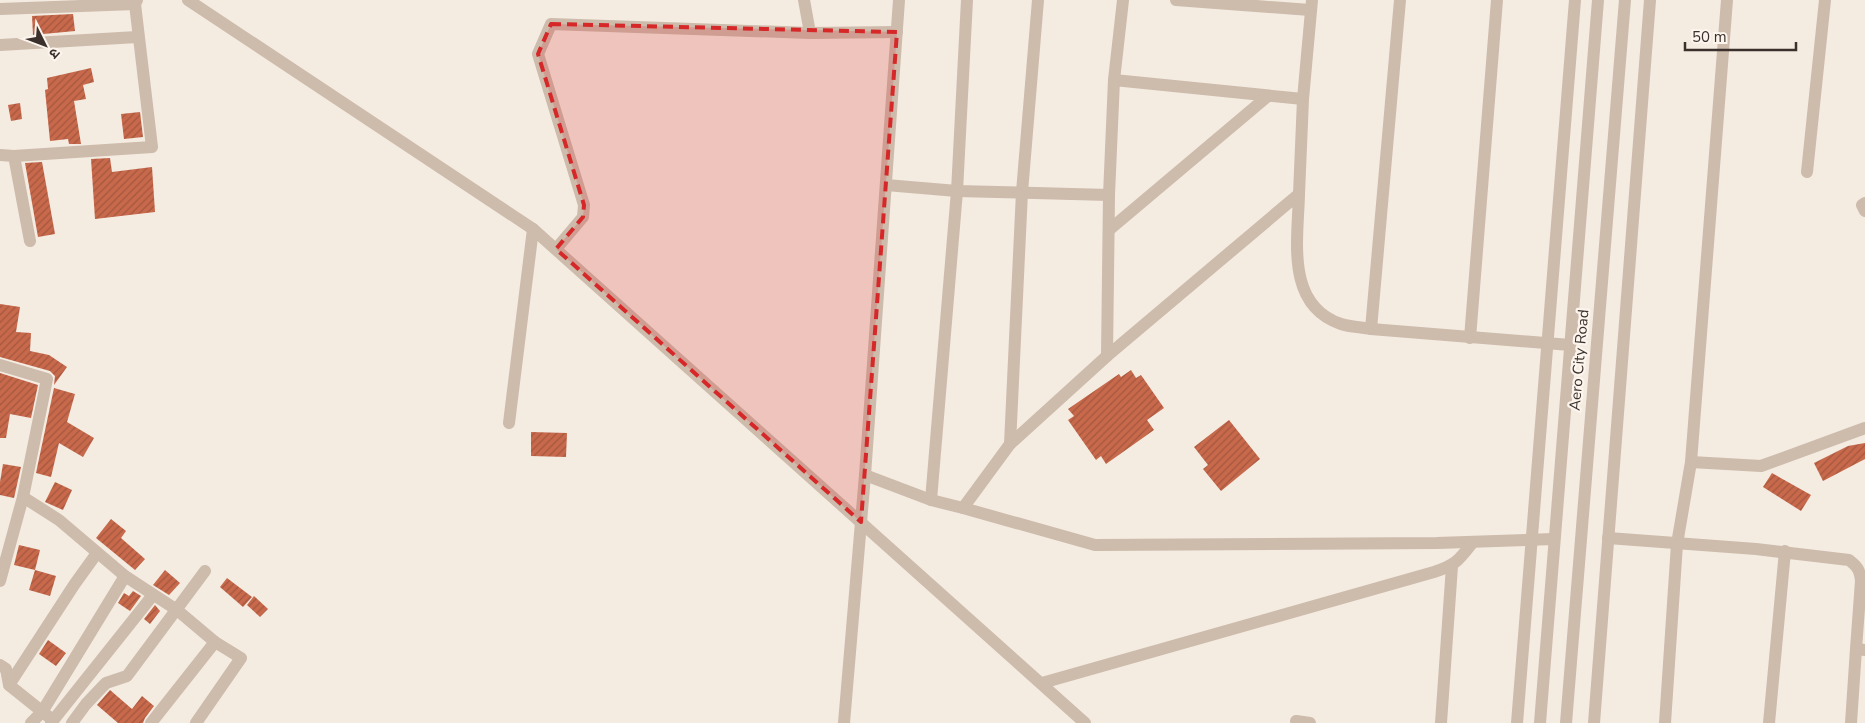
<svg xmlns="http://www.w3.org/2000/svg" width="1865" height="723" viewBox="0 0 1865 723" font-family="'Nunito Sans','Noto Sans Devanagari',sans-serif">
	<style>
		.building { fill: url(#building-hatch) }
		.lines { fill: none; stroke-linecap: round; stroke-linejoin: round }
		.minor { stroke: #cdbbac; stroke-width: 12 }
		.marked { fill: #d62828; fill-opacity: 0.2; stroke: #d62828; stroke-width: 4; stroke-dasharray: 10 6; stroke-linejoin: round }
		.labels { text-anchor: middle; stroke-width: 4.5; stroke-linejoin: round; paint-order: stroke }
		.street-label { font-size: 15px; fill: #3b302b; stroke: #fbf5ee }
	</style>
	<defs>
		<pattern id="building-hatch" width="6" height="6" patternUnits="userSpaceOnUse" patternTransform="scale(1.25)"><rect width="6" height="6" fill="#c8694b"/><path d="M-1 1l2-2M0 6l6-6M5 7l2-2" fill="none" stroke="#a4573f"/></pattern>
	</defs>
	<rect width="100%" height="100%" fill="#f4ebe1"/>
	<g class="building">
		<path d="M73 14 75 31 33 35 32 16Z"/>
		<path d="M91 68 94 82 83 85 86 99 74 101 81 144H69L68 139 50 141 45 90 48 89 47 78Z"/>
		<path d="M20 103 22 119 11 121 8 105Z"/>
		<path d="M140 112 143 137 124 139 121 114Z"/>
		<path d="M110 158 112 172 152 167 155 212 95 219 91 159Z"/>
		<path d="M42 162 55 234 38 237 25 163Z"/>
		<path d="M0 304 20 307 16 332 31 333 30 351 49 355 67 367 54 385 55 376 50 371 0 357Z"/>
		<path d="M1131 370 1136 378 1141 375 1164 408 1147 420 1154 430 1106 464 1101 456 1096 460 1068 420 1074 416 1068 409 1119 374 1121 377Z"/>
		<path d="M0 373 38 385 31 418 10 414 6 438H0Z"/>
		<path d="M54 388 75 394 67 422 94 438 83 457 59 443 51 477 36 473Z"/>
		<path d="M1229 420 1260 459 1221 491 1203 469 1208 465 1194 447Z"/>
		<path d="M531 432 567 433 566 457 531 456Z"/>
		<path d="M1865 443V459L1823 481 1814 463 1848 446Z"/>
		<path d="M3 464 21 467 14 498 0 495V482Z"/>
		<path d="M1772 473 1811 495 1801 511 1763 487Z"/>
		<path d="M55 482 72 490 63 510 45 502Z"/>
		<path d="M111 519 126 531 121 538 145 559 135 570 96 538Z"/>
		<path d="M19 545 40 550 35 570 14 565Z"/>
		<path d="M35 570 56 576 50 596 29 590Z"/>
		<path d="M165 570 180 583 169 595 153 585Z"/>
		<path d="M227 578 252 597 243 607 220 587Z"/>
		<path d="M133 591 141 596 130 611 118 603 124 593 129 596Z"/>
		<path d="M254 596 268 609 260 617 247 605Z"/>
		<path d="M155 605 160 611 150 624 144 619Z"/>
		<path d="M48 640 66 653 56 666 39 654Z"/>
		<path d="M110 690 132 709 142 696 154 706 145 718 143 723H118L97 705Z"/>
	</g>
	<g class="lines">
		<g class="minor">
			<path d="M188 0 533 229 1085 723"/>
			<path d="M804 0 810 33"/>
			<path d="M1176 0 1310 10"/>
			<path d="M0 9 135 4"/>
			<path d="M0 45 137 37"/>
			<path d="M1114 80 1303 99"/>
			<path d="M0 155 14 156 30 241"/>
			<path d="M14 156 152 147 135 4 137 0"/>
			<path d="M1807 172 1825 0"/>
			<path d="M886 185 957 191 1109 195"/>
			<path d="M1299 194 1303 99 1312 0"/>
			<path d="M1865 203 1862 205 1865 211"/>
			<path d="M1109 230 1268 96"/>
			<path d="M556 249 583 217 584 205 538 54 551 24 810 33 897 32"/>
			<path d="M1371 329 1400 0"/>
			<path d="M1470 338 1497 0"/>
			<path d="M1107 356 1109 195 1114 80 1123 0"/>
			<path d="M0 365 47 379 23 497 0 581"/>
			<path d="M509 423 533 229"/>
			<path d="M1010 444 1022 192 1038 0"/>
			<path d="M1691 462 1761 466 1865 428"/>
			<path d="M865 475 931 500 963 508 1010 444 1107 356 1299 194C1298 239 1285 305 1341 324 1350 327 1361 327 1371 329L1570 345"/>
			<path d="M23 497 59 520 125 576 177 610 215 642 241 658 196 723"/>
			<path d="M931 500 957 191 967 0"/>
			<path d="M963 508 1095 545 1437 543 1554 539"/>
			<path d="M1608 538 1756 549 1849 560C1857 566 1860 570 1861 581L1856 649 1865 650"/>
			<path d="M0 665 6 669 9 685 49 717"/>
			<path d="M1042 683 1434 572C1456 565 1459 560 1473 542"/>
			<path d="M9 685 74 585 97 553"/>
			<path d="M1296 721 1310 723"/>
			<path d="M31 723 42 712 125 576"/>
			<path d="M51 723 153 595"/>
			<path d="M72 723 86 704 106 683 127 676 205 571"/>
			<path d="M151 723 215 642"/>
			<path d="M844 723 865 475 899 0"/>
			<path d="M1441 723 1452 566"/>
			<path d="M1517 723 1575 0"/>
			<path d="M1540 723 1598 0"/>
			<path d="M1566 723 1625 0"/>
			<path d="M1594 723 1650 0"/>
			<path d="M1665 723 1677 544 1691 462 1727 0"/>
			<path d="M1769 723 1785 551"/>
			<path d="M1851 723 1856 649"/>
		</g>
	</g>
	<path class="marked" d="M551 24 897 32 861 522 556 249 583 217 584 205 538 54Z"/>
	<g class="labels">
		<g class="street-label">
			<text transform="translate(1579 360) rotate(-85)" y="5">Aero City Road</text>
		</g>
	</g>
	<g transform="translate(45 45) rotate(132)" stroke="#fbf5ee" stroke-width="4" paint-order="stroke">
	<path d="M0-4L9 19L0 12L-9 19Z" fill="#3b302b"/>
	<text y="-8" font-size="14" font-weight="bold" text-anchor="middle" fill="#3b302b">उ</text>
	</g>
	<path d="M1685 42v8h111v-8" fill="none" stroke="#3b302b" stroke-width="2.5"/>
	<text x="1692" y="42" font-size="15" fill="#3b302b" stroke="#fbf5ee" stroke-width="4" paint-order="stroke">50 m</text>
</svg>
